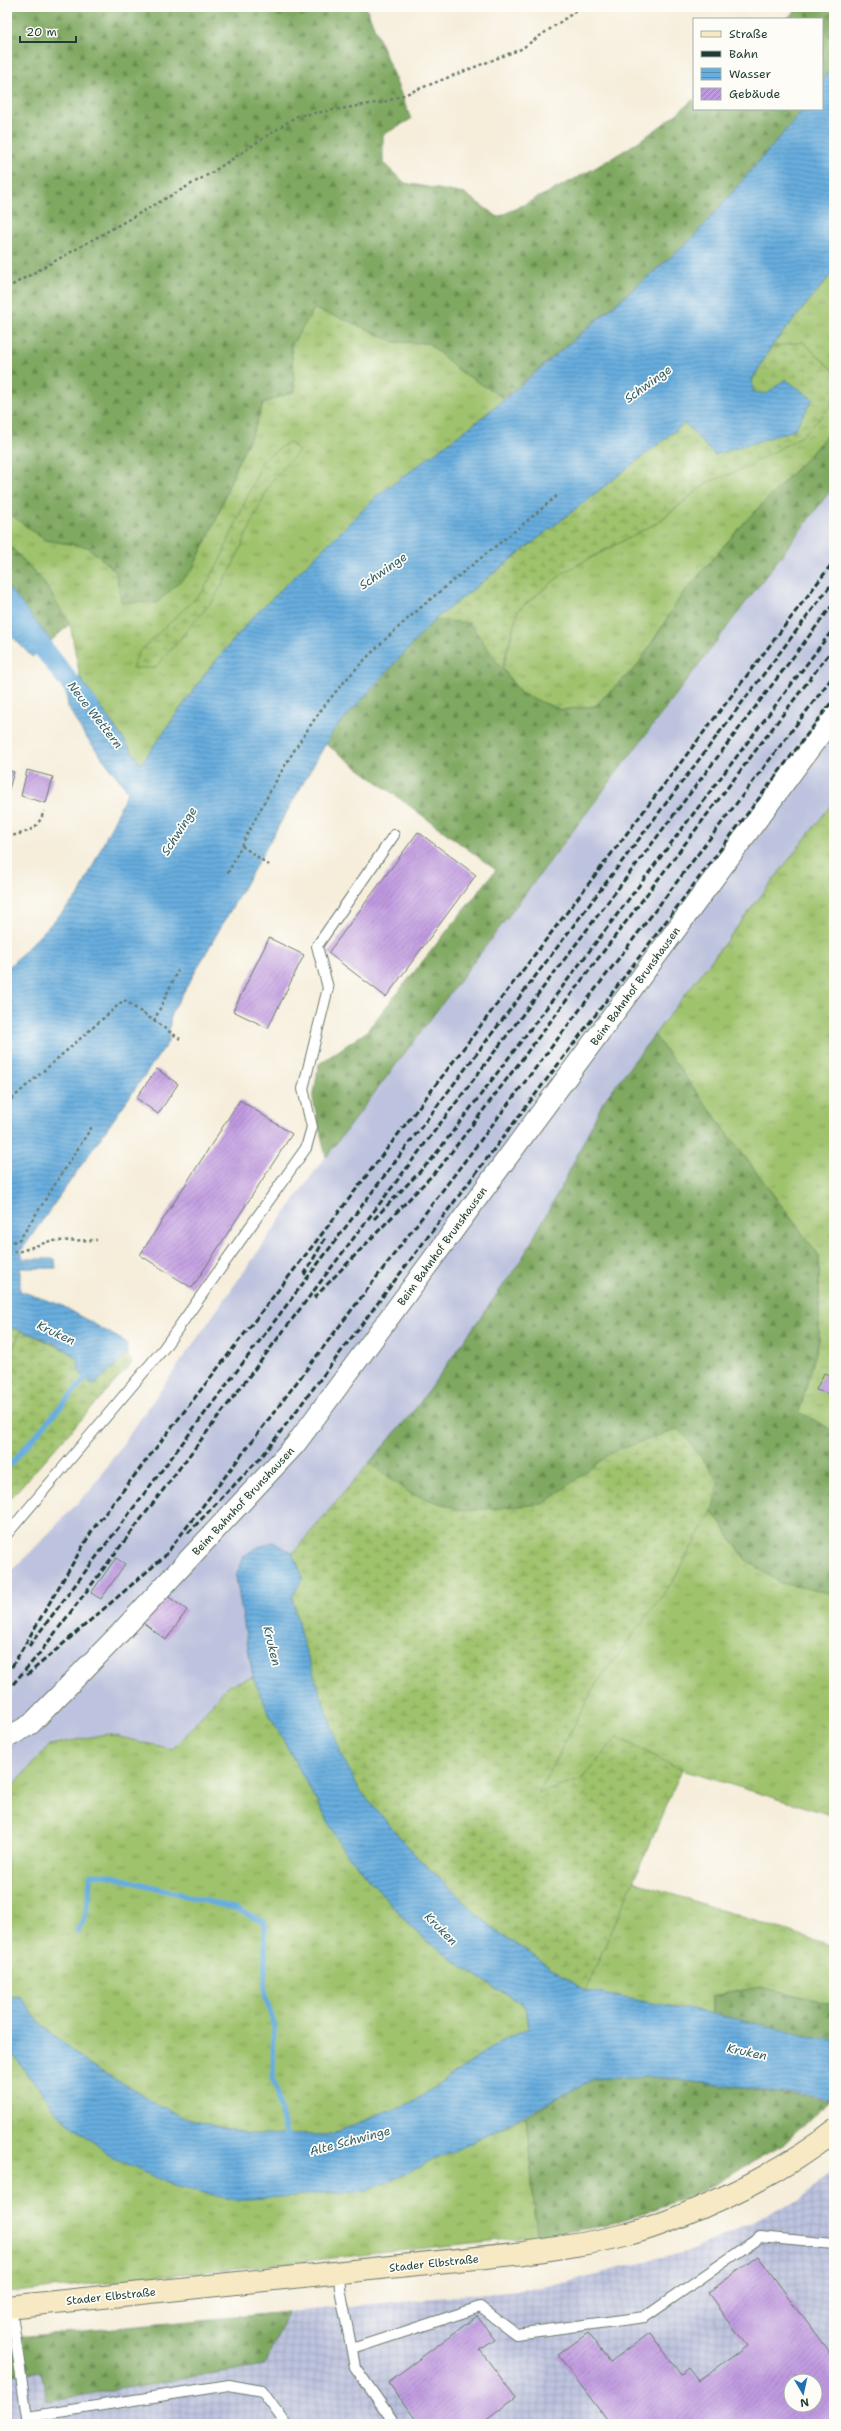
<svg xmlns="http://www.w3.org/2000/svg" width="841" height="2431" viewBox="0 0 841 2431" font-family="'Shantell Sans',sans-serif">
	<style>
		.industrial { fill: url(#industrial-grid); fill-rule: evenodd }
		.railway { fill: #bdc3de }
		.grass { fill: url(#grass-tufts); stroke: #5f8050 }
		.forest { fill: url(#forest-firs); stroke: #4f724a }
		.wetland { fill: url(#wetland-marsh); stroke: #5f8050 }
		.water { fill: url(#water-rules); stroke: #447589 }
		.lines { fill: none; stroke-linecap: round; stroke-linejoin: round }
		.stream { stroke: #68adde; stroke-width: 5.5 }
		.canal { stroke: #68adde; stroke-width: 20 }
		.building { fill: url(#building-hatch); fill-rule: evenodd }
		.lane-casing { stroke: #6a7b6e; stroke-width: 12 }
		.street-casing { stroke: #6a7b6e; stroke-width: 22 }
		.secondary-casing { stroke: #6a7b6e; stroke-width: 24 }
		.path { stroke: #6a7b6e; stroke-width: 2.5; stroke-dasharray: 3 3; stroke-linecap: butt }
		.lane { stroke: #fff; stroke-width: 10 }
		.street { stroke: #fff; stroke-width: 20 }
		.secondary { stroke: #f7e9c3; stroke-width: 22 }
		.rail { stroke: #1f3d34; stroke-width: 3; stroke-dasharray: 6 3; stroke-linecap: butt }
		.labels { text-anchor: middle; stroke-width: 3.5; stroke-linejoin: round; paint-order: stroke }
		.street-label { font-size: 11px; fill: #1f3d34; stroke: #fdfcf7 }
		.water-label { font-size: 12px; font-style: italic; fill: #355f67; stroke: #fdfcf7 }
	</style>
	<defs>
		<pattern id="industrial-grid" width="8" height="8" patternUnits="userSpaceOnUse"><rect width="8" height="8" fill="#bdc3de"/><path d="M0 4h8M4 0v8" fill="none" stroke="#a2a8bf"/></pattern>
		<pattern id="grass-tufts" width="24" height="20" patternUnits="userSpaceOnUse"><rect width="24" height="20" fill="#9fc26c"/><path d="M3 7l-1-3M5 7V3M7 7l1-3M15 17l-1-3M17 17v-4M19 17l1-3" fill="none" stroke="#819f5a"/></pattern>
		<pattern id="forest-firs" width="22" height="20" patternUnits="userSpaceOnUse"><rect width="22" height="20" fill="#7fa860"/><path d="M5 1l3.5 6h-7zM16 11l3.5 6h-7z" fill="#678a50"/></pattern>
		<pattern id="wetland-marsh" width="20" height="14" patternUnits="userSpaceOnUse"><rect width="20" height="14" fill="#9fc26c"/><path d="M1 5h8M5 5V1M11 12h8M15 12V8" fill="none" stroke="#819f5a"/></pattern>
		<pattern id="water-rules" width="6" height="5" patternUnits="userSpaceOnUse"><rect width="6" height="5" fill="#68adde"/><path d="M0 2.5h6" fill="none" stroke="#558eb5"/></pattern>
		<pattern id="building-hatch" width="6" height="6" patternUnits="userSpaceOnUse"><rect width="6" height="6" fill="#bf99e0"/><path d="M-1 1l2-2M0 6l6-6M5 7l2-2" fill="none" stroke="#9b7eb6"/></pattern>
	</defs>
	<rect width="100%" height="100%" fill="#fdfcf7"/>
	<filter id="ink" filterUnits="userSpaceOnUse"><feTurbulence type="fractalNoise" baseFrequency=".025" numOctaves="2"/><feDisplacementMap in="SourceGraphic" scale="8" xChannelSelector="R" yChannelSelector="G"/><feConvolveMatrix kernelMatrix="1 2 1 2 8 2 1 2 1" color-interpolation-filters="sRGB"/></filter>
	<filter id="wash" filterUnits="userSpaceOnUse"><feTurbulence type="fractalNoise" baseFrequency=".012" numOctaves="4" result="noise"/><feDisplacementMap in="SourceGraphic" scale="16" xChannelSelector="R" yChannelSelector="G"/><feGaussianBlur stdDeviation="0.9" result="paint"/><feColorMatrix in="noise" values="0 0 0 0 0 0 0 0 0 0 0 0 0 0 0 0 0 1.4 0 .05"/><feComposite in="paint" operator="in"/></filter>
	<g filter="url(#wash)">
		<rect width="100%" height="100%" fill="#f6eedb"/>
		<path class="industrial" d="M834 2170V2424H7V2376L41 2371 47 2401 264 2365 288 2312 539 2288 690 2251 797 2201ZM791 2381H815V2405H791Z"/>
		<path class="railway" d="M834 487V801L603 1102 563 1184 522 1259 416 1408 293 1553 273 1543 236 1577 253 1677 228 1685 173 1749 106 1734 7 1792V1574L22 1561 91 1489 307 1182Z"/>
		<g class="grass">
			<path d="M834 271V371L803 342 771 347Z"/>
			<path d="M314 309 344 319 395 342 428 343 460 371 504 398 253 617 208 670 141 764 80 678 70 624 43 581 7 543V512L45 540 88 547 116 572 192 570 216 520 237 464 255 428 263 403 295 391 291 346Z"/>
			<path d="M834 393V427L808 457 742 525 681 596 638 665 595 706 561 710 519 693 503 669 518 610 566 571 658 522 708 482 743 469 830 408Z"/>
			<path d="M834 801V1431L799 1412 819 1341V1256L654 1035Z"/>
			<path d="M7 1327 21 1330 7 1363Z"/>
			<path d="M712 1511 746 1560 829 1593 834 1590V1820L828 1814 682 1770 617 1737 581 1780 537 1794 596 1684 673 1581Z"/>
			<path d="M253 1677 268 1712 344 1851 419 1935 464 1968 526 2007 529 2027 503 2040 413 2102 327 2135 248 2134 183 2118 88 2064 39 2022 21 1997 7 1996V1792L50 1745 106 1734 173 1749 228 1685Z"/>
			<path d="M633 1881 834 1947V2004L760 1987 713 1996V2014L585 1991Z"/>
			<path d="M7 2046 58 2114 116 2160 467 2145 526 2116 537 2236 7 2293Z"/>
		</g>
		<g class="forest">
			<path d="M7 7H366L411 119 383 135V163L405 183 465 194 498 217C567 184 637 150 694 99V109H804L691 240 504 398 460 371 428 343 395 342 344 319 314 309 291 346 295 391 263 403 255 428 237 464 216 520 192 570 157 603 121 602 116 572 88 547 45 540 7 512Z"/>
			<path d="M801 7H834V64L822 83V19H786Z"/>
			<path d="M834 427V486L326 1157 313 1099 319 1064 366 1032 496 870 326 744 333 731 434 620 470 623 520 693 561 710 595 706 638 665 681 596 742 525 808 457Z"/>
			<path d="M7 543 43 581 70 624 51 641 7 586Z"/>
			<path d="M654 1035 819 1256V1341L799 1412 834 1431V1590L829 1593 780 1583 746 1560 712 1511 719 1481 612 1452 544 1504 464 1511 411 1494 369 1463 416 1408 522 1259 563 1184 603 1102Z"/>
			<path d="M760 1987 834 2004V2041L713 2014V1996Z"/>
			<path d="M646 2076 829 2100 783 2145 694 2195 604 2226 537 2236 526 2116 594 2079Z"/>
			<path d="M288 2312 265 2365 47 2401 41 2371 7 2376V2338Z"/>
		</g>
		<g class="wetland">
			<path d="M803 342 834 371V393L830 408 802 436 743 469 708 482 658 522 566 571 518 610 502 669 470 623 434 620 685 423 755 442 794 430 812 399 753 392 752 381 771 347Z"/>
			<path d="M289 442 299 451 270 483 232 567 214 599 155 668H132L139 652 203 591 221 558 263 460Z"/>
			<path d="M21 1330 72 1353 78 1360 79 1372 94 1385 127 1354 132 1363 7 1502V1363Z"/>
			<path d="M679 1429 719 1481 712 1511 673 1581 596 1684 538 1793 581 1780 617 1737 682 1770 585 1991 491 1927 417 1857 360 1791 341 1754 302 1640 292 1597 303 1578 293 1553 369 1463 411 1494 464 1511 544 1504 612 1452Z"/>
		</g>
		<g class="water">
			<path d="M834 64V271L771 347 752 380 753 392 767 394 785 379 813 399 794 430 714 455 685 423 434 620 333 731 171 1014 168 1042 21 1251 23 1259H55L56 1268H20V1291L61 1305 127 1343V1354L94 1385 79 1372C79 1368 79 1363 77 1360 71 1347 21 1330 7 1327V969L79 895 128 791 83 733 68 707 66 691 80 678 141 764 208 670 253 617 377 496 487 414 691 240 804 109H822V83Z"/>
			<path d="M7 586 51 641 32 657 7 631Z"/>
			<path d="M273 1542 293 1553 303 1578 292 1597 302 1640 341 1754 360 1791 417 1857 491 1927 585 1991 713 2014 834 2041V2099L646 2076 594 2079 467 2145 368 2191 234 2200 174 2186 116 2160 58 2114 7 2046V1996L21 1997 39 2022 88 2064 183 2118 248 2134 327 2135 413 2102 503 2040 529 2027 526 2007 464 1968 419 1935 344 1851 268 1712 253 1677 236 1577 244 1556 256 1548Z"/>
		</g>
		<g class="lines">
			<g class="stream">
				<path d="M7 1468 90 1373"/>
				<path d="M77 1931 85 1918 91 1874 107 1875 237 1909 265 1923V1995L274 2025 273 2077 286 2134 290 2139"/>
			</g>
			<path class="canal" d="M7 602 89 707"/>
		</g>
		<g id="blocks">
			<g class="building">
				<path d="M7 770 14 772 7 796Z"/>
				<path d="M27 770 53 777 46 803 21 796Z"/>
				<path d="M418 832 476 875 386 997 328 953Z"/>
				<path d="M269 938 304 955 268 1028 233 1011Z"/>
				<path d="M157 1069 178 1084 158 1114 136 1098Z"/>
				<path d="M240 1100 292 1134 192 1288 140 1255Z"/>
				<path d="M824 1373 834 1377V1383L829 1394 816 1390Z"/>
				<path d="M116 1558 125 1564 101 1599 91 1593Z"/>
				<path d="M163 1593 187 1610 166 1640 142 1622Z"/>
				<path d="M758 2256 834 2359V2424H610L558 2355 588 2333 610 2362 650 2333 681 2374 689 2368 699 2381 747 2346 708 2293ZM791 2381H815V2405H791Z"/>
				<path d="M477 2316 495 2340 480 2350 516 2398 481 2424H419L388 2382Z"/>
			</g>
		</g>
	</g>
	<g filter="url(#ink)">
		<use href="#blocks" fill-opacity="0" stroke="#6a7b6e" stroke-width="1"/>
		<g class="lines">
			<defs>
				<g id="lane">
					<path d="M7 1534 164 1348 306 1148 312 1127 303 1089 328 988 317 946 394 835"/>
					<path d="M339 2273 340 2289 355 2367 395 2424"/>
					<path d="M11 2307 28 2424"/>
					<path d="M352 2349 480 2307 516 2334 645 2317 760 2237 834 2244"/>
					<path d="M27 2417 229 2385 262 2391 286 2424"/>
				</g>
				<path id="street" d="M7 1738 31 1724 118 1635 295 1445 834 716"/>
				<path id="secondary" d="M7 2307 524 2253C559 2248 594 2243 628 2234 653 2228 677 2218 700 2208 749 2187 793 2164 834 2131"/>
			</defs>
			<use href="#lane" class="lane-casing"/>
			<use href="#street" class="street-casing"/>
			<use href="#secondary" class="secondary-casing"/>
			<g class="path">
				<path d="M7 288 211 173 297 116 388 101 521 49 582 7"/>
				<path d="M7 837C26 832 37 832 44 811"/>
				<path d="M242 846 269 865"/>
				<path d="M228 873C253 822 280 770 312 723 374 633 477 565 559 494"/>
				<path d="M154 1021 178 970"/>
				<path d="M7 1103 124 1000 180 1039"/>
				<path d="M7 1245 20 1239 93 1125"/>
				<path d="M7 1252 21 1251 50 1241 97 1240"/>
			</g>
			<use href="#lane" class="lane"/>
			<use href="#street" class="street"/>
			<use href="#secondary" class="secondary"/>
			<g class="rail">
				<path d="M374 1219 432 1159 834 628"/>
				<path d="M304 1275 326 1237"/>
				<path d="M314 1298 441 1166 834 647"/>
				<path d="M188 1533 263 1455 834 699"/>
				<path d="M29 1646 834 581"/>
				<path d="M7 1675 93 1529 342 1208 834 561"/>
				<path d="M27 1675 164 1557 834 675"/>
				<path d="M7 1691 39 1654 834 603"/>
			</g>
		</g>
	</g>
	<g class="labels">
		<g class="street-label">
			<text transform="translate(635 986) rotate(-54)" y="4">Beim Bahnhof Brunshausen</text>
			<text transform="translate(442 1246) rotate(-54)" y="4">Beim Bahnhof Brunshausen</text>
			<text transform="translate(243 1501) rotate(-47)" y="4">Beim Bahnhof Brunshausen</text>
			<text transform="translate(434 2263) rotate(-6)" y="4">Stader Elbstraße</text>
			<text transform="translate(111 2296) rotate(-6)" y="4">Stader Elbstraße</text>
		</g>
		<g class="water-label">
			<text transform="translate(648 384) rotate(-36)" y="4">Schwinge</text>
			<text transform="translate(383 571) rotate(-35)" y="4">Schwinge</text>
			<text transform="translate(95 715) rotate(52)" y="4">Neue Wettern</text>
			<text transform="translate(179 831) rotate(-57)" y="4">Schwinge</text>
			<text transform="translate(56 1333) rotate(25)" y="4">Kruken</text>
			<text transform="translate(272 1646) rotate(76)" y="4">Kruken</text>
			<text transform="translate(441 1929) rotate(45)" y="4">Kruken</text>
			<text transform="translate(747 2052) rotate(12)" y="4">Kruken</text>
			<text transform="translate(350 2141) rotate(-15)" y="4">Alte Schwinge</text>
		</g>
	</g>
	<rect width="841" height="2431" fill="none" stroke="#fdfcf7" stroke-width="24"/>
	<rect x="693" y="18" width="130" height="92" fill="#fdfcf7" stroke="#a4b0a9"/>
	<rect x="701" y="31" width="20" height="6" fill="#f7e9c3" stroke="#a4b0a9"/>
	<text x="729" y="38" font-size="12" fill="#1f3d34">Straße</text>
	<rect x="701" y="51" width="20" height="6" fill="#1f3d34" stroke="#a4b0a9"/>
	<text x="729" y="58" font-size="12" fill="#1f3d34">Bahn</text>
	<rect x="701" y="68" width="20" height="12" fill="url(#water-rules)" stroke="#a4b0a9"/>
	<text x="729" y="78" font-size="12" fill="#1f3d34">Wasser</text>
	<rect x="701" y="88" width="20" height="12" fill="url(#building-hatch)" stroke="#a4b0a9"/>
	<text x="729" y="98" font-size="12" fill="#1f3d34">Gebäude</text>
	<g transform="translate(803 2393) rotate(171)"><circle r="19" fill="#fdfcf7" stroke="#a4b0a9"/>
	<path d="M0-3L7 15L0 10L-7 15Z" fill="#1f6fb2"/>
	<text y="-6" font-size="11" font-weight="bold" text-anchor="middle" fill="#1f3d34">N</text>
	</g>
	<path d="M20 36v6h56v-6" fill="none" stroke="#1f3d34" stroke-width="2"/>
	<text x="26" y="36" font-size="12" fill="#1f3d34" stroke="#fdfcf7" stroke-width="3" paint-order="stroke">20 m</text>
</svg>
